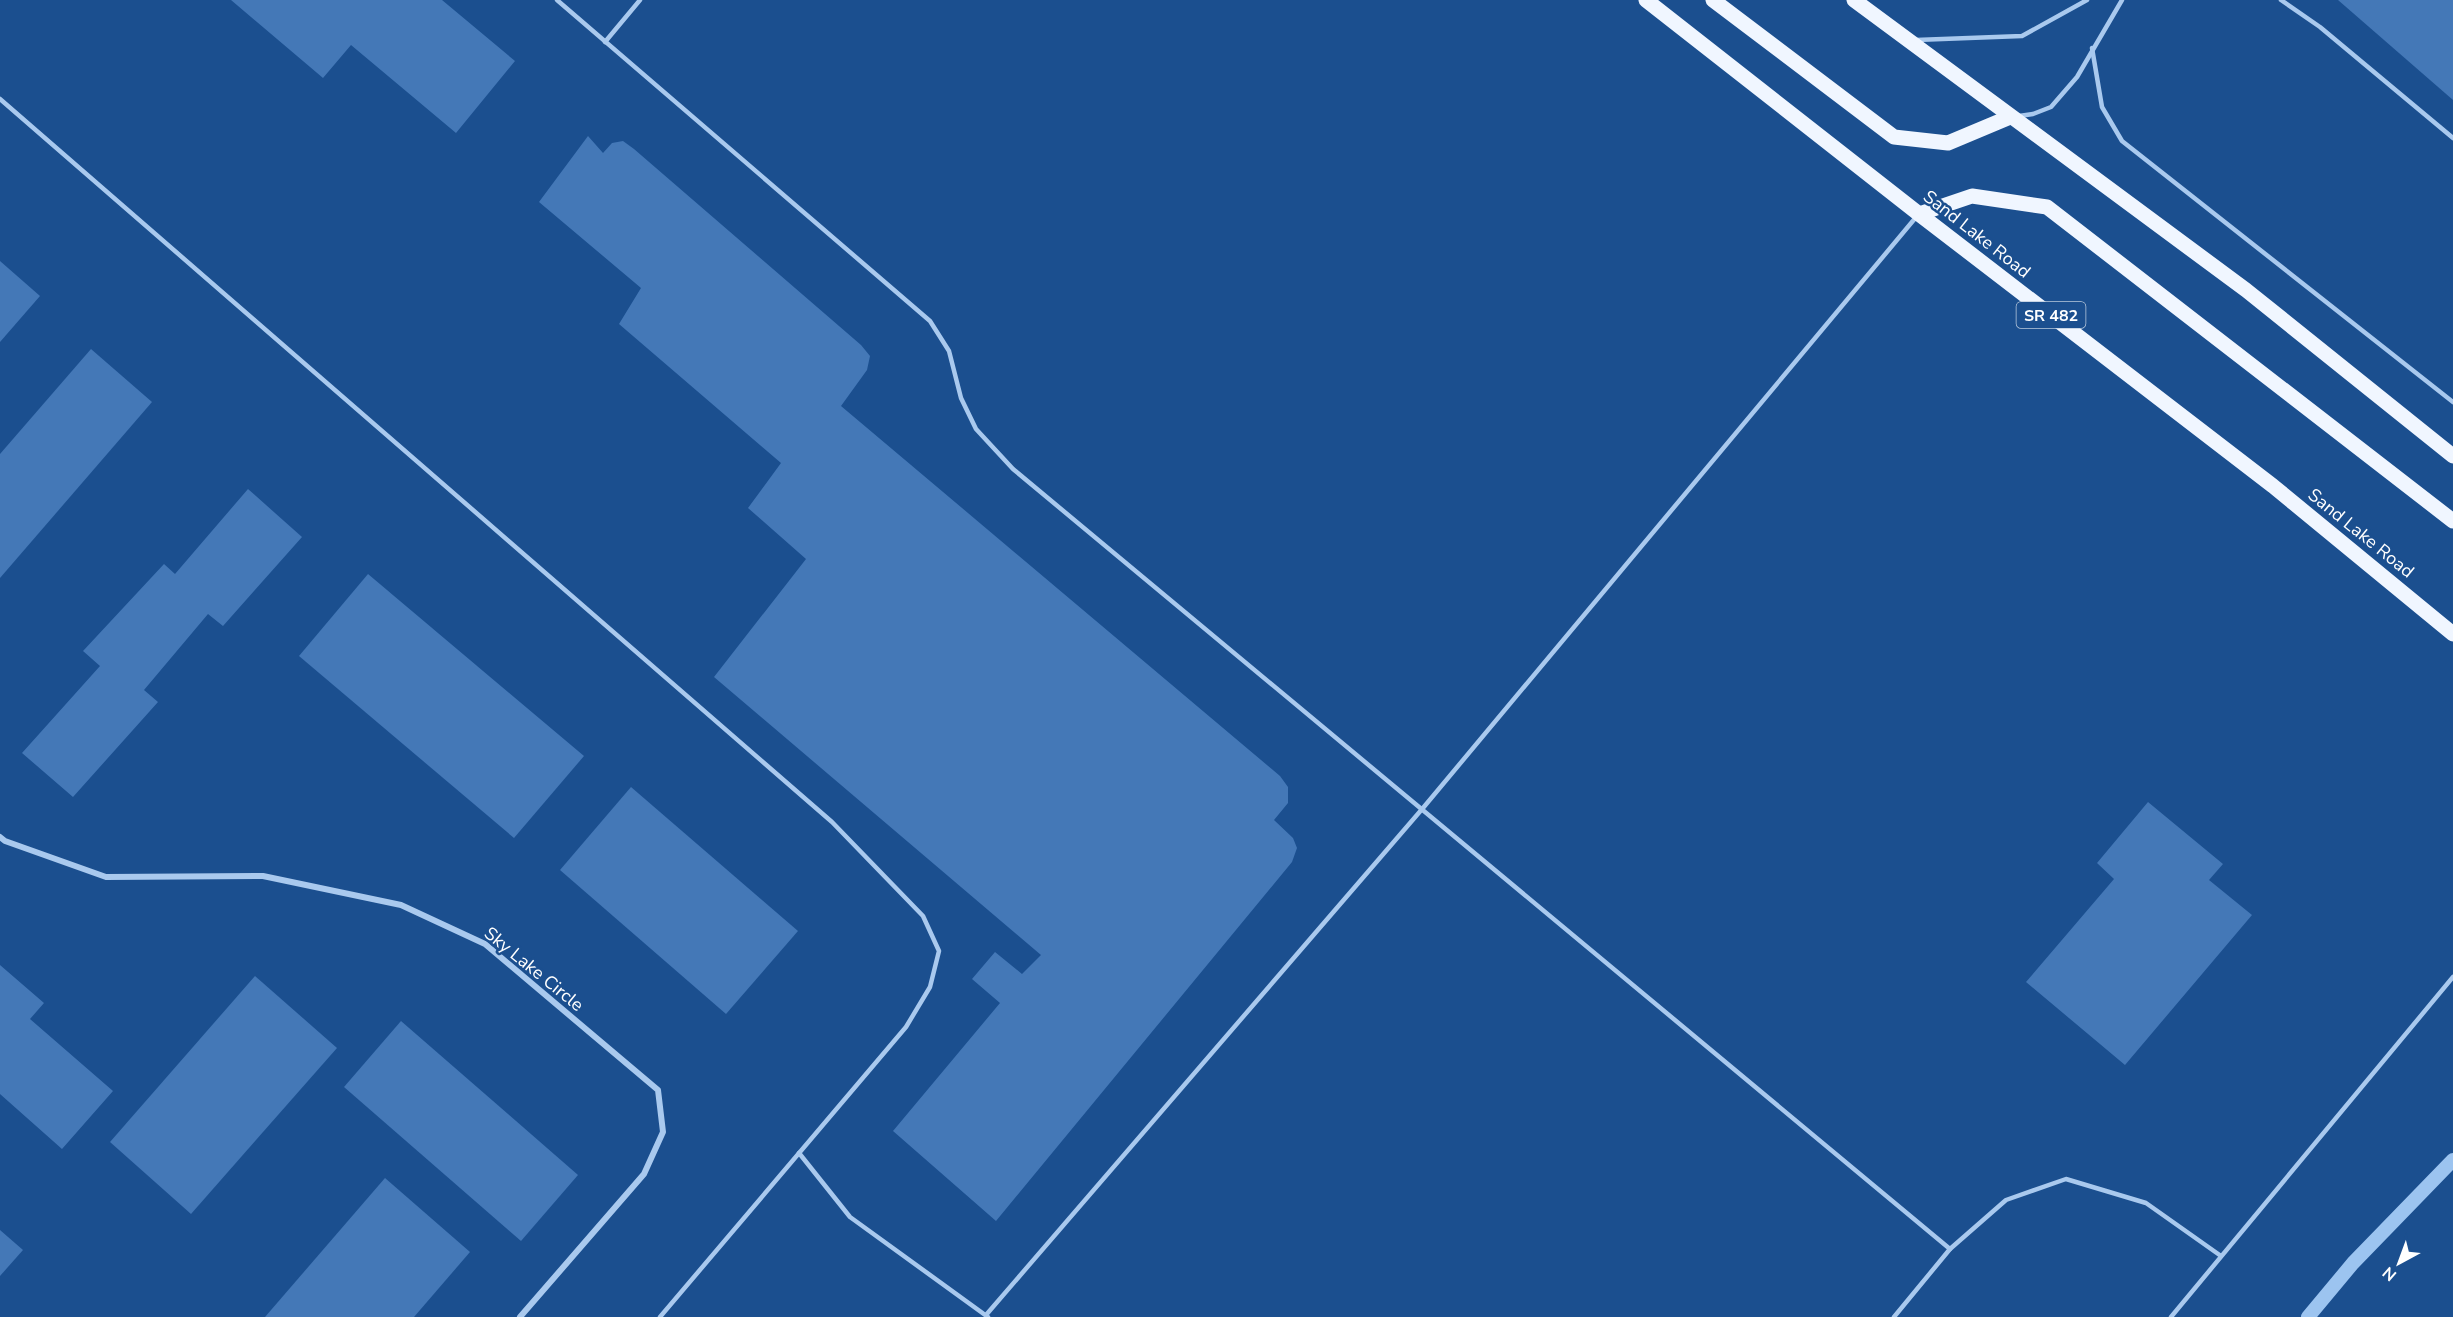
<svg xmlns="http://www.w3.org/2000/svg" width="2453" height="1317" viewBox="0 0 2453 1317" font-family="'Nunito Sans',sans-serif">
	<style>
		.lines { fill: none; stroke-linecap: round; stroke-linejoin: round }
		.stream { stroke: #9cc4f0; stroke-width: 14 }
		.building { fill: #4478b7 }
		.service { stroke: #a9c9ee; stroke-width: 4.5 }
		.minor { stroke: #a9c9ee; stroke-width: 6 }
		.primary { stroke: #f0f6ff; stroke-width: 15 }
		.labels { text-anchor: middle; stroke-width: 5; stroke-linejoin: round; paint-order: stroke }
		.shield { fill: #1b4f8f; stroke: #bbcadd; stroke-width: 1.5 }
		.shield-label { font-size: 16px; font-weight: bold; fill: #fff }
		.street-label { font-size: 18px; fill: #fff; stroke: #1b4f8f }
	</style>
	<rect width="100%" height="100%" fill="#1b4f8f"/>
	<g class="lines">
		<path class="stream" d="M2308 1317 2353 1263 2453 1160"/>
	</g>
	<g class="building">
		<path d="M231 0H442L515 61 456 133 351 45 323 78Z"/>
		<path d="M2338 0H2453V100Z"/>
		<path d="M588 136 603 153 612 143 623 141 634 149 861 345 870 356 867 370 841 406 1280 776 1288 787V803L1274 820 1293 838 1297 848 1292 862 996 1221 893 1131 1000 1003 972 979 995 952 1022 974 1041 955 714 677 806 559 748 508 781 463 619 324 641 288 539 202Z"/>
		<path d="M0 261 40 296 0 342Z"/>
		<path d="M91 349 152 402 0 578V454Z"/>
		<path d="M248 489 302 537 223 626 208 614 144 690 158 702 73 797 22 753 100 666 83 651 164 564 175 574Z"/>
		<path d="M368 574 584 756 514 838 299 656Z"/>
		<path d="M631 787 798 931 726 1014 560 870Z"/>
		<path d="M2148 802 2223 864 2209 880 2252 915 2125 1065 2026 982 2114 879 2097 863Z"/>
		<path d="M0 965 44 1003 30 1019 113 1091 62 1149 0 1094Z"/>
		<path d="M255 976 337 1048 191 1214 110 1142Z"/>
		<path d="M401 1021 578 1175 521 1241 344 1087Z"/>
		<path d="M385 1178 470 1252 414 1317H265Z"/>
		<path d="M0 1230 23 1250 0 1276Z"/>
	</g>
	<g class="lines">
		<g class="service">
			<path d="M557 0 930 321 949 351 961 398 976 429 1013 469 1950 1249"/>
			<path d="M2281 0 2320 27 2453 138"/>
			<path d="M1916 40 2022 36 2087 0"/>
			<path d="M605 42 640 0"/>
			<path d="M2092 48 2102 107 2122 141 2453 402"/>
			<path d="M0 99 832 822 923 916 939 951 930 987 906 1027 660 1317"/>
			<path d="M2019 116 2033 114 2051 107 2077 77 2122 0"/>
			<path d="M799 1153 850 1217 988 1317"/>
			<path d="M986 1315 1423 808 1917 216"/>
			<path d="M1894 1317 1950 1249 2006 1200 2066 1179 2146 1203 2221 1256"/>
			<path d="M2171 1317 2453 977"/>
		</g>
		<path class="minor" d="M0 837 5 841 106 877 263 876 401 905 485 944 658 1090 663 1132 644 1174 520 1317"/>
		<g class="primary">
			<path d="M1646 0 1919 214 2273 486 2453 634"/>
			<path d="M1713 0 1894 137 1948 143 2010 117"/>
			<path d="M1854 0 2246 290 2453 456"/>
			<path d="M1919 214 1972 196 2047 207 2453 521"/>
		</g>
	</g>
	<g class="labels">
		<rect class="shield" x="2016.5" y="302" width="69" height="26" rx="4.5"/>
		<g class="shield-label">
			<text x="2051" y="321">SR 482</text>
		</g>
		<g class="street-label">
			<text transform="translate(1977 234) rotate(38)" y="6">Sand Lake Road</text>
			<text transform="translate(2361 533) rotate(39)" y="6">Sand Lake Road</text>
			<text transform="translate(534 969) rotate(39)" y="6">Sky Lake Circle</text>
		</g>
	</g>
	<g transform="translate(2399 1263) rotate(221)" stroke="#1b4f8f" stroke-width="4.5" paint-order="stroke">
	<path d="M0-4.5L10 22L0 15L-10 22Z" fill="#ffffff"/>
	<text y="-9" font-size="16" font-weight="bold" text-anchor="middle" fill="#ffffff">N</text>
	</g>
</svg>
